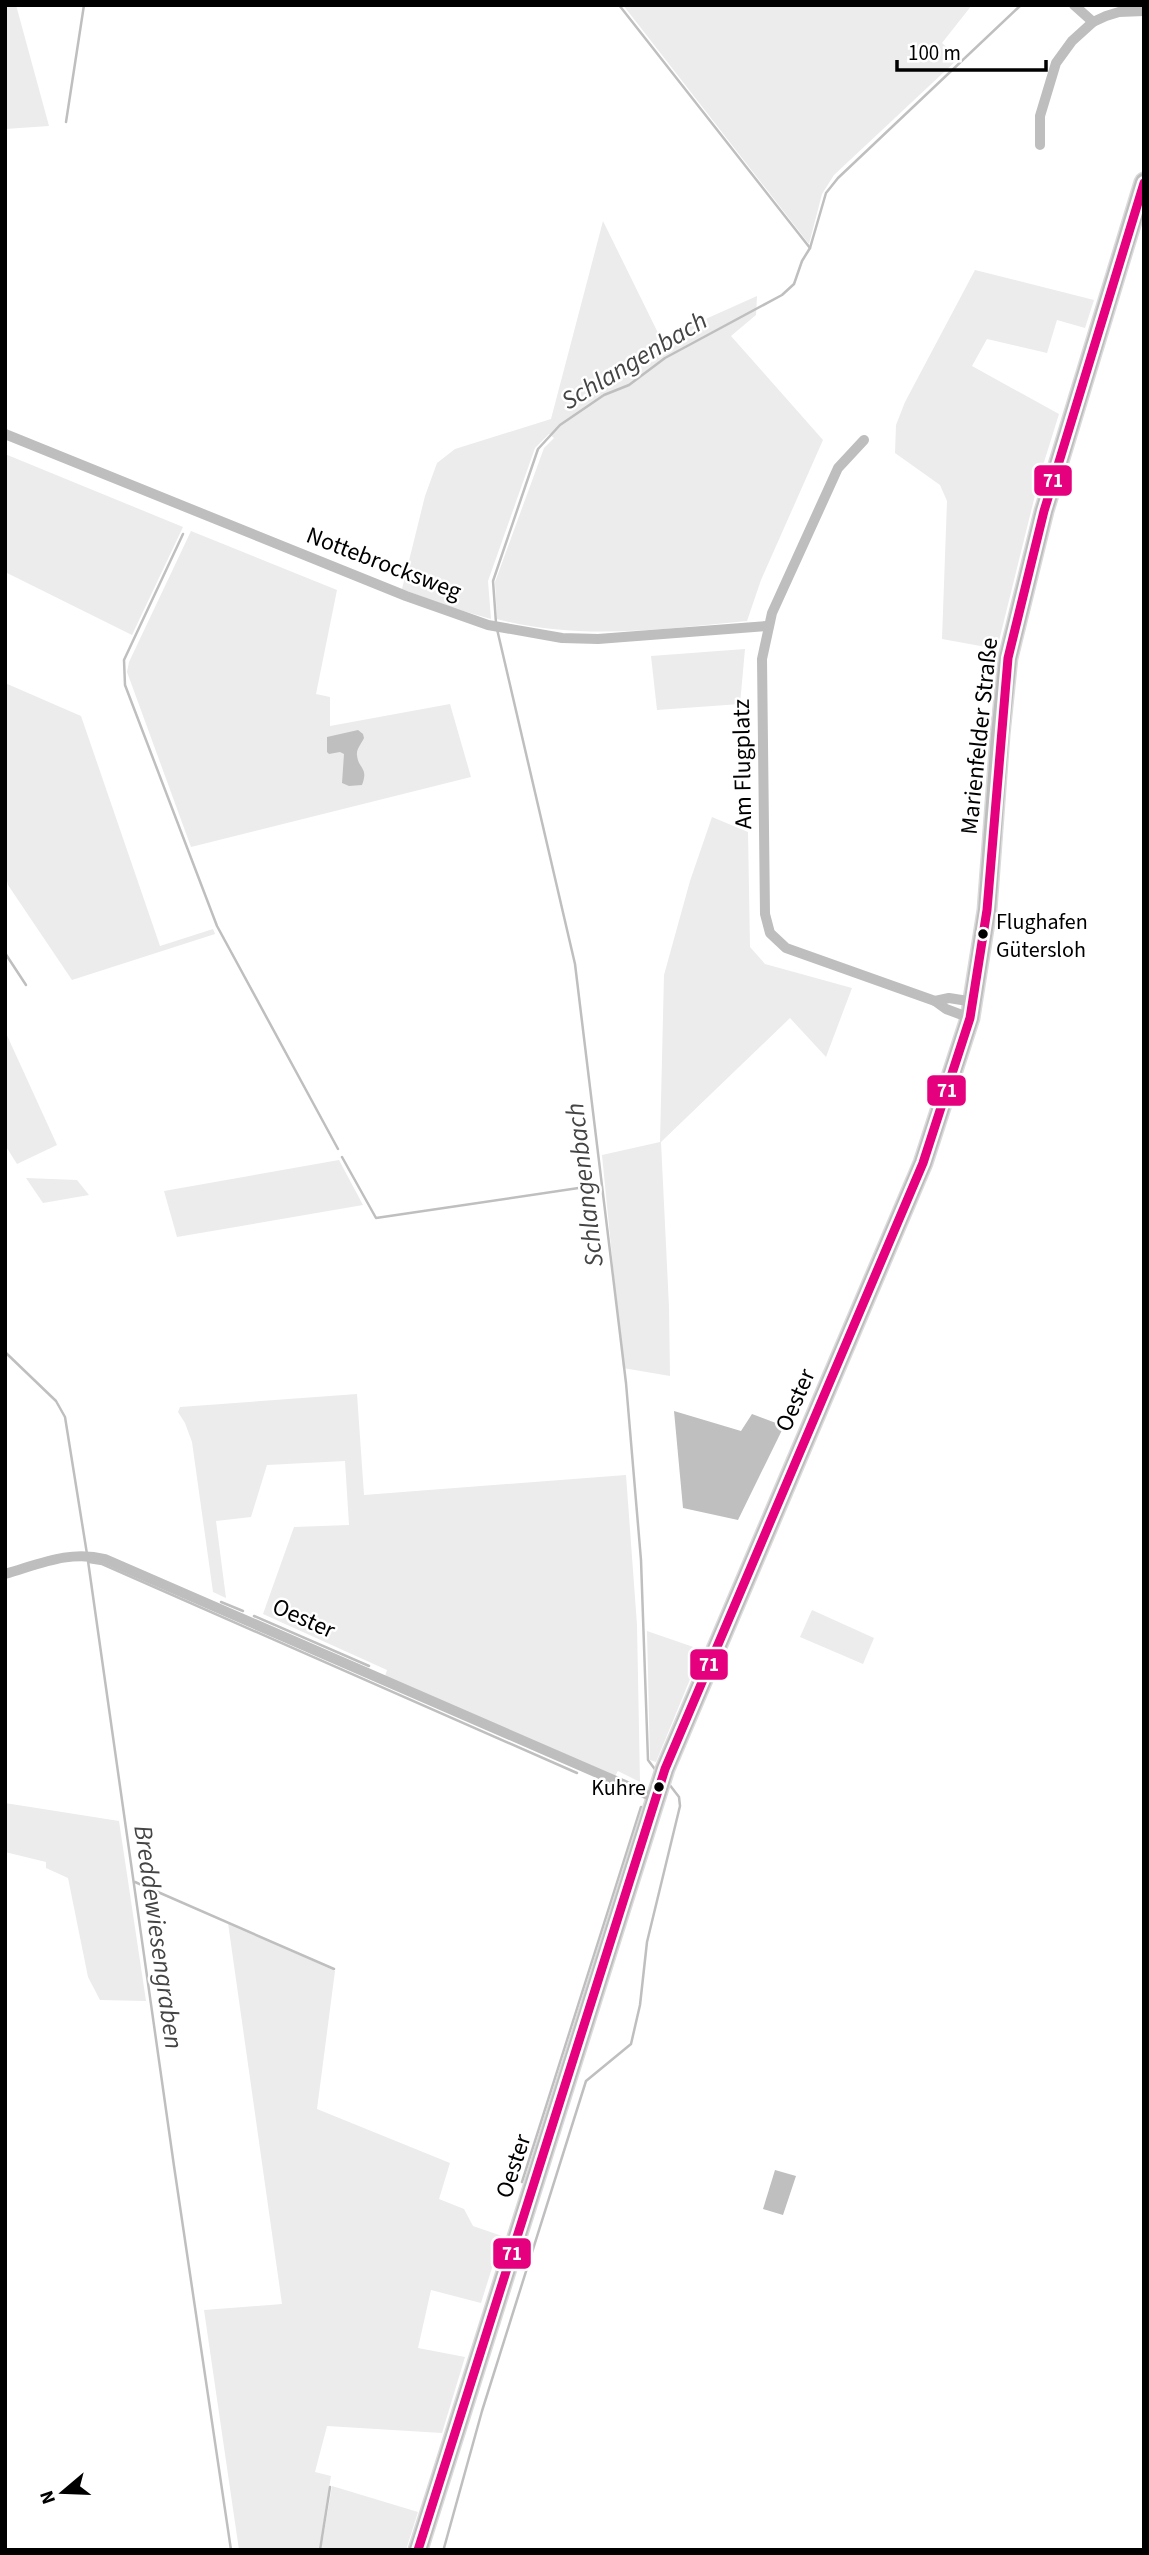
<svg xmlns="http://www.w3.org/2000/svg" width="1149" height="2555" viewBox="0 0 1149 2555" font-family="'Source Sans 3',sans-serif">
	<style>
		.green { fill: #ececec }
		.water { fill: #bfbfbf }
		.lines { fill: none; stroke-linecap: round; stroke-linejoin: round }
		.stream { stroke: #bfbfbf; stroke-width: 2.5 }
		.primary-casing { stroke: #dbdbdb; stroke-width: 21 }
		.minor { stroke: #bebebe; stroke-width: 10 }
		.primary { stroke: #bebebe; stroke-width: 18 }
		.bus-1-casing { stroke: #fff; stroke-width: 14 }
		.bus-1 { stroke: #e5007d; stroke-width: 9 }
		.bus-dot { fill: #000; stroke: #fff; stroke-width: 2.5 }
		.labels { text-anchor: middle; stroke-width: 5; stroke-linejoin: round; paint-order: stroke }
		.bus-label { font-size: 22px; fill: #000; stroke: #fff; text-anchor: start }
		.street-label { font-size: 24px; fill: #000; stroke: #fff }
		.water-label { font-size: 26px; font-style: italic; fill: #444; stroke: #fff }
		.line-badge { stroke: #fff; stroke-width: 2.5 }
		.badge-label { font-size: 19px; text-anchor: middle; font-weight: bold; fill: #fff }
	</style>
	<rect width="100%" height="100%" fill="#fff"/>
	<g class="green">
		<path d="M5 5H16L49 126 5 129Z"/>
		<path d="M623 5H972L942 43 959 58 834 175 822 194 809 244Z"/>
		<path d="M603 221 661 339 757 296 756 315 731 336 823 440 761 580 747 621C664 629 579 641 497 619L495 582 544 448 554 438 549 434 535 448 488 581 491 619 449 607 402 589 425 496 437 463 455 449 551 419Z"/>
		<path d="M975 270 1094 300 1085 328 1057 320 1047 353 987 339 972 366 1059 414 1040 475 997 649 942 639 947 501 940 485 895 453 896 425 905 402Z"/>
		<path d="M5 454 183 527 132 635 5 572Z"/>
		<path d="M191 531 337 590 316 694 330 697V726L450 704 471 777 191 847 127 672 129 662Z"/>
		<path d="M745 649 740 704 657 710 651 656Z"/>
		<path d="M5 683 81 716 160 946 213 929 215 934 72 980 8 885 5 871Z"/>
		<path d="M712 817 748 832 750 947 765 964 852 988 826 1057 790 1018 661 1142 669 1307 670 1376 623 1368 602 1155 660 1142 664 975 690 881Z"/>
		<path d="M5 1031 57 1145 17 1164 5 1145Z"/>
		<path d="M339 1160 363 1205 177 1237 164 1191Z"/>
		<path d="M26 1178 77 1180 89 1195 43 1203Z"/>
		<path d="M357 1394 364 1495 626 1475 637 1625 640 1782 618 1771 615 1776 385 1676 387 1670 263 1614 294 1527 349 1525 345 1461 267 1465 251 1517 216 1521 226 1598 213 1592 192 1442 185 1423 178 1412 180 1407Z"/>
		<path d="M812 1610 874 1638 863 1664 800 1637Z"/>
		<path d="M647 1631 702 1650 656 1762 650 1760Z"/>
		<path d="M5 1803 119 1821 146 2001 100 2000 88 1977 68 1878 46 1868V1862L5 1852Z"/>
		<path d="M228 1923 335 1971 317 2109 450 2163 439 2199 464 2209 473 2226 502 2236 481 2303 431 2290 418 2348 465 2357 442 2433 327 2426 315 2472 331 2476 319 2550H239L204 2310 282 2304Z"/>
		<path d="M332 2486 418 2512 406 2550H321Z"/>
	</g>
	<g class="water">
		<path d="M358 730 363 734 364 738C362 743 356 749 357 755 358 769 369 767 362 785L349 786 342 783 344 754 340 752 329 754 327 752V737Z"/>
		<path d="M674 1411 741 1431 752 1414 784 1426 738 1520 683 1508Z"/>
		<path d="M775 2170 796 2176 783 2215 763 2209Z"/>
	</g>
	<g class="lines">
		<g class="stream">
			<path d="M619 5 810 248"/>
			<path d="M66 122 84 5"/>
			<path d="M183 534 124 660 125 685 217 926 338 1149"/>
			<path d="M496 623 493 581 538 449 560 425 604 395 629 385 665 358 782 295 794 284 802 261 810 248 826 193 838 178 1021 5"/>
			<path d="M497 629 575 964 626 1383 641 1560 648 1760 657 1772"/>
			<path d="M5 953 26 985"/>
			<path d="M342 1157 376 1218 592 1186"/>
			<path d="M5 1352 56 1401 65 1417 87 1554"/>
			<path d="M88 1561 174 2166 231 2550"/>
			<path d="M89 1562 102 1564 577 1773"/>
			<path d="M221 1602 243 1611"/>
			<path d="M254 1616 369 1666"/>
			<path d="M135 1882 334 1969"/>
			<path d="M522 2182 641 1807"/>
			<path d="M444 2548 482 2411 586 2081 631 2044 640 2005 647 1942 680 1806 679 1797 669 1784"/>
			<path d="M320 2550 330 2487"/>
		</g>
		<defs>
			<path id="primary" d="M418 2550 665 1769 923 1163 970 1018 987 910 1000 735 1008 658 1044 511 1144 182"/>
		</defs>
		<use href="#primary" class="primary-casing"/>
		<g class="minor">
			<path d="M1074 5 1093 22"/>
			<path d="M1040 145V116L1056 63 1072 41 1093 22 1106 16 1119 12 1144 11"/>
			<path d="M5 434 406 596 488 625 562 638 598 639 767 626"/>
			<path d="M864 440 838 468 772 613 762 659 765 914 770 933 786 948 935 1001 946 1009 970 1018"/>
			<path d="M935 1001 949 998 974 1002"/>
			<path d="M5 1574C40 1564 69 1550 105 1559L655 1798"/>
		</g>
		<use href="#primary" class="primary"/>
		<defs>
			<path id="bus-1" d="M418 2550 665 1769 923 1163 970 1018 987 910 1008 658 1044 511 1144 183"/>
		</defs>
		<use href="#bus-1" class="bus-1-casing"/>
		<use href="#bus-1" class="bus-1"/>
	</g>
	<g class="bus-dot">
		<circle cx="983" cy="934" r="6"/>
		<circle cx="659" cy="1787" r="6"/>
	</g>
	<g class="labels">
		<g class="bus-label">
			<text x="996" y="929">Flughafen<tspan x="996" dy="28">Gütersloh</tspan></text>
			<text x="646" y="1795" text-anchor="end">Kuhre</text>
		</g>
		<g class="street-label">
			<text transform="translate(384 563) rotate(21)" y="8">Nottebrocksweg</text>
			<text transform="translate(979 736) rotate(-84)" y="8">Marienfelder Straße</text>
			<text transform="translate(742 764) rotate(-91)" y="8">Am Flugplatz</text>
			<text transform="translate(795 1400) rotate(-67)" y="8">Oester</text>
			<text transform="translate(304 1618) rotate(24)" y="8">Oester</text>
			<text transform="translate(513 2166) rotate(-72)" y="8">Oester</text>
		</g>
		<g class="water-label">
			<text transform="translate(634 360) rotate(-31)" y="9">Schlangenbach</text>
			<text transform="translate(584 1185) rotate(-97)" y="9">Schlangenbach</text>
			<text transform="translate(159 1937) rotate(82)" y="9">Breddewiesengraben</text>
		</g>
	</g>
	<g class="line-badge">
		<rect x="1033" y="464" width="40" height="33" rx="7" fill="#e5007d"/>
		<rect x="926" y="1074" width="41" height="33" rx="7" fill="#e5007d"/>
		<rect x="689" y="1648" width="40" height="33" rx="7" fill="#e5007d"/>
		<rect x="492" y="2237" width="40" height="33" rx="7" fill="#e5007d"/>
	</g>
	<g class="badge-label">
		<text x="1053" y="487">71</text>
		<text x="947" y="1097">71</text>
		<text x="709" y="1671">71</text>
		<text x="512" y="2260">71</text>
	</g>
	<rect width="1149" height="2555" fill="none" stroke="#000000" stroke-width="14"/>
	<g transform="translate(63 2492) rotate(251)" stroke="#ffffff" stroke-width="5" paint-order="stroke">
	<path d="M0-5L12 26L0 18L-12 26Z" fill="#000000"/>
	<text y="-10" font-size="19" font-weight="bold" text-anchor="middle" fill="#000000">N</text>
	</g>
	<path d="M897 60v10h149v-10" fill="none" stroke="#000000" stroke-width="3.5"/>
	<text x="908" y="60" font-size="21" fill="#000000" stroke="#ffffff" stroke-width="5" paint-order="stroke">100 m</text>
</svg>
